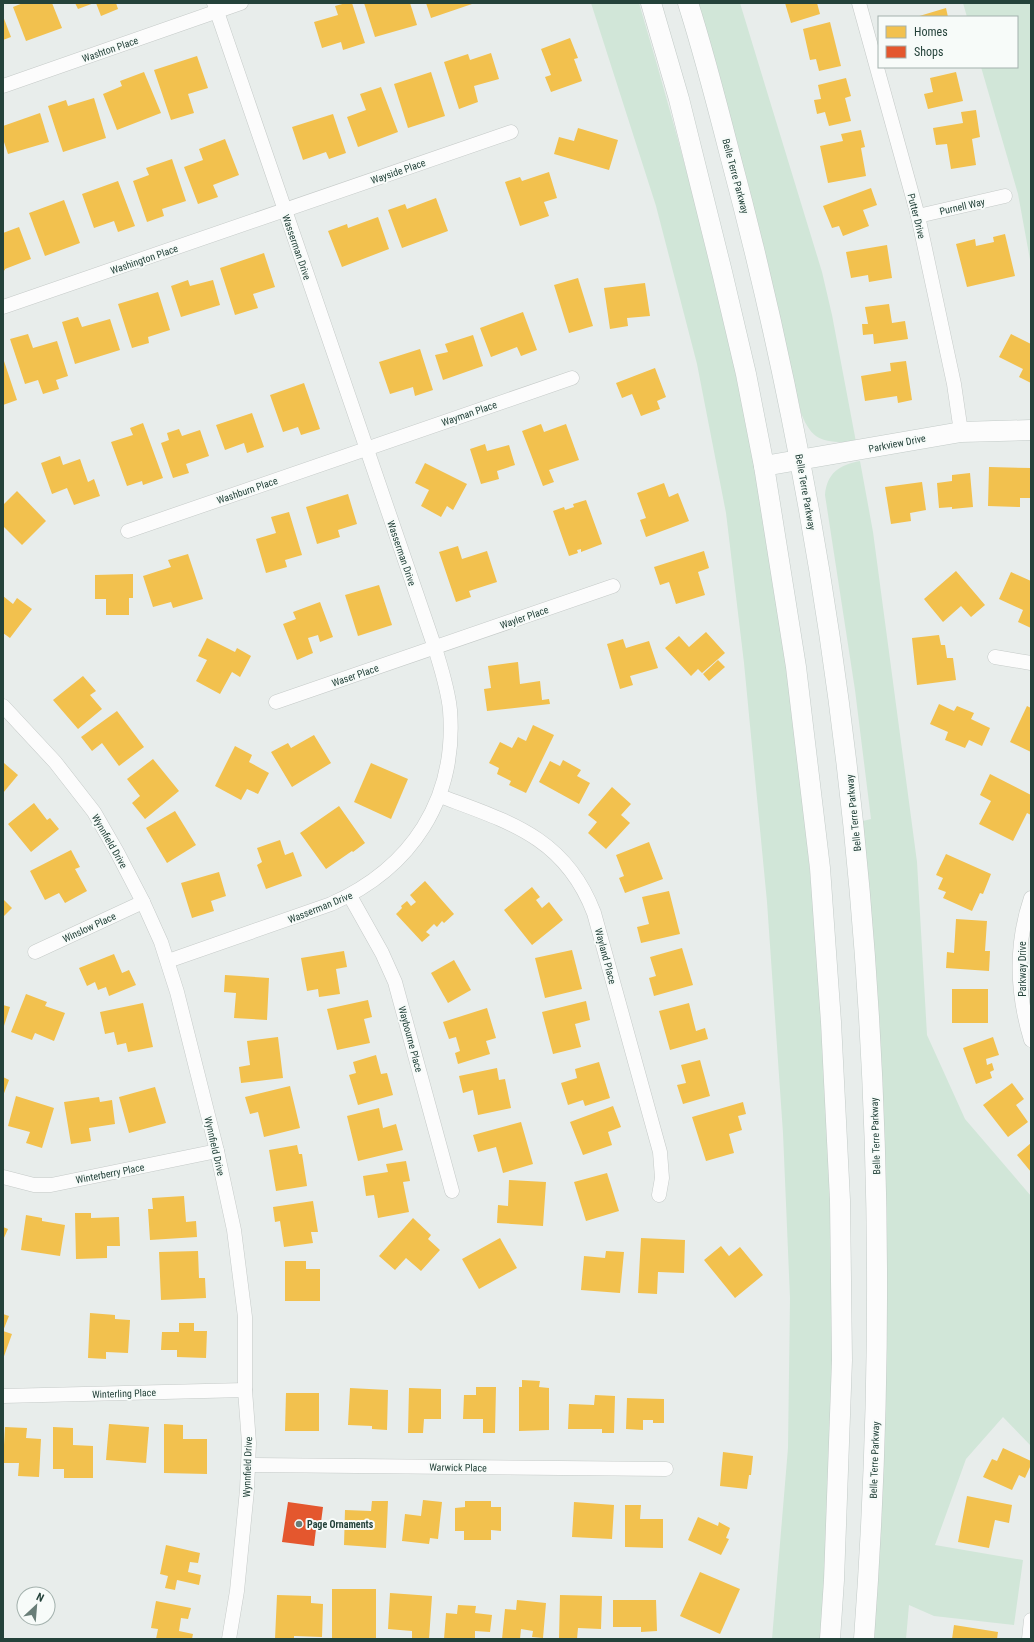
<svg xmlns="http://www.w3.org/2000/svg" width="1034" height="1642" viewBox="0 0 1034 1642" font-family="'Roboto Condensed',sans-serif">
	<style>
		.green { fill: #d1e6d8 }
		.homes { fill: #f2c14e }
		.shops { fill: #e4572e }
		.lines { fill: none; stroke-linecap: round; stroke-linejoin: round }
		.street-casing { stroke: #c5cac8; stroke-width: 15 }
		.secondary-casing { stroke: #c3cbc8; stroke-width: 21 }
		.street { stroke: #fcfcfc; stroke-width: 14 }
		.secondary { stroke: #fcfcfc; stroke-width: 20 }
		.poi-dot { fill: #697e78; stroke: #f7fbf9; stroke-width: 1.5 }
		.labels { text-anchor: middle; stroke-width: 4; stroke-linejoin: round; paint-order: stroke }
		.street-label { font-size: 10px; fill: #24423a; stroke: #f7fbf9 }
		.poi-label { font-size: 10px; font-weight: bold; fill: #24423a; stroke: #f7fbf9; text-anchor: start }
	</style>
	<rect width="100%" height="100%" fill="#e8edeb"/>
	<g class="green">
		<path d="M591 3H639C686 162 729 324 758 487 812 796 837 1110 832 1423 830 1495 825 1567 821 1639H772L788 1448 790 1298 783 1133 767 902 744 663 726 513 697 364 656 206Z"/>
		<path d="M696 3H740L822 272 832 315 856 442C826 442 813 444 801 413L767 261Z"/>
		<path d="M963 3H1031V265L1018 194 981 67H1017V17H967Z"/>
		<path d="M860 461 873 532 917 862 927 1035 965 1119 1031 1196V1446L1003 1417 966 1459 935 1545 1023 1560 1014 1625 934 1616 909 1605 906 1639H872L886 1272 884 1147 880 1043 873 945 863 832V821L871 819 855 690 825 495C827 473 839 465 860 461Z"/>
	</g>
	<g class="homes">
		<path d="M23 3H52L62 28 26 41 13 7Z"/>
		<path d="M75 3H94L78 9Z"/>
		<path d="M96 3H116L118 9 101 16Z"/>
		<path d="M346 3H352L365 43 343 50 341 42 322 48 314 22 338 15 335 6Z"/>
		<path d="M364 3H410L417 25 375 37Z"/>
		<path d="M426 3H471L472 4 431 18Z"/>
		<path d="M785 3H817L820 14 791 23Z"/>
		<path d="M946 8 948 17H916Z"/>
		<path d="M3 16 11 37 3 40Z"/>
		<path d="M830 22 841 66 819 71 816 59 810 60 803 29Z"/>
		<path d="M570 38 578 58 574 59 582 81 551 92 545 77 551 75 541 49Z"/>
		<path d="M491 53 499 79 474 86 478 102 459 109 444 62 468 54 470 60Z"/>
		<path d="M197 56 208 88 188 94 194 113 171 120 154 70Z"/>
		<path d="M144 72 161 113 117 130 103 94 122 86 120 81Z"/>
		<path d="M431 72 445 116 408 128 394 84Z"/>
		<path d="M956 72 963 101 928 109 924 94 933 92 930 78Z"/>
		<path d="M846 78 851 96 845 98 851 121 829 126 825 112 817 114 814 100 821 99 818 85Z"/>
		<path d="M381 87 398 132 358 147 347 117 366 110 360 94Z"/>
		<path d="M94 98 106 138 63 152 48 106 66 100 68 106Z"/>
		<path d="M976 110 980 137 972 139 976 165 951 169 947 144 936 145 933 128 963 123 961 112Z"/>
		<path d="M40 113 49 142 8 154 3 139V126Z"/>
		<path d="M333 114 346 153 329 159 326 152 303 160 292 127Z"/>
		<path d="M578 128 618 140 609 170 554 154 559 137 574 141Z"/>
		<path d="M861 130 865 147 861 148 866 176 828 183 820 146 843 141 841 134Z"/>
		<path d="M225 139 239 175 213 185 218 197 198 204 184 167 203 160 199 149Z"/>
		<path d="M172 159 186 201 162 209 164 216 147 222 133 181 149 175 146 168Z"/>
		<path d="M549 172 557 198 544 202 549 216 520 226 505 182 520 177 522 181Z"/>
		<path d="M118 181 135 226 118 232 114 221 94 228 82 194Z"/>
		<path d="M871 188 877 205 863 210 869 226 843 236 839 226 832 228 823 206Z"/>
		<path d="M436 198 448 231 402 248 388 210 405 204 407 209Z"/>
		<path d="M64 200 80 243 45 256 29 213Z"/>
		<path d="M378 217 389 249 342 267 328 231 347 224 348 228Z"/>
		<path d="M19 227 31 259 5 269V270L3 271V233Z"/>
		<path d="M1005 234 1015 276 967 287 956 244 975 239 976 246 994 242 993 237Z"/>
		<path d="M887 245 892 278 869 282 868 275 851 278 846 252Z"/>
		<path d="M264 253 275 287 253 294 258 308 235 315 220 268Z"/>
		<path d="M578 278 593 326 569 333 554 285Z"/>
		<path d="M188 280 190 286 213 280 220 305 181 317 171 286Z"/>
		<path d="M645 283 650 316 627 318 628 326 610 329 604 288Z"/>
		<path d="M158 292 170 330 148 337 149 343 132 348 118 304Z"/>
		<path d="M889 304 892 323 905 321 908 339 874 344 873 334 863 335 862 324H868L865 307Z"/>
		<path d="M523 312 537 350 521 356 517 347 491 357 480 328Z"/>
		<path d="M78 317 82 327 110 319 120 350 75 364 62 322Z"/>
		<path d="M28 334 33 348 57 341 68 376 56 380 59 389 43 394 38 380 25 384 10 339Z"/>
		<path d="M1011 334 1031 344V383L1019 377 1023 369 999 357Z"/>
		<path d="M473 335 483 366 443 380 435 355 448 352 445 344Z"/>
		<path d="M420 349 433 390 415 396 413 387 390 394 379 362Z"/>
		<path d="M3 358 17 400 3 405Z"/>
		<path d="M906 361 912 400 898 403 897 396 865 401 861 376 891 371 890 363Z"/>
		<path d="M655 368 666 397 657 401 660 409 641 416 632 394 622 398 616 383Z"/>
		<path d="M304 383 320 429 301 435 298 427 283 432 270 395Z"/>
		<path d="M252 413 264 447 247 453 244 443 225 450 216 425Z"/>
		<path d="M143 423 163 478 143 485 142 481 127 486 111 442 133 435 130 428Z"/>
		<path d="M541 424 544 432 566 424 579 460 549 470 554 482 543 486 522 431Z"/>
		<path d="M179 429 182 436 200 430 209 456 186 464 189 473 173 478 161 443 169 440 167 433Z"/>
		<path d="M485 444 487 451 509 445 515 465 497 471 499 479 481 484 470 449Z"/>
		<path d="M60 456 63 465 80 459 88 482 94 479 100 496 74 505 67 488 52 494 41 463Z"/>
		<path d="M425 463 467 484 453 510 447 506 441 517 421 506 429 490 415 483Z"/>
		<path d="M989 467 1031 468V498H1020V507L988 506Z"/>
		<path d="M970 473 973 507 952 509V507L939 508 937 483 952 481V475Z"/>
		<path d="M922 482 926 510 910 513 911 521 891 524 885 487Z"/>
		<path d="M664 483 669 497 678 493 689 521 646 537 640 520 646 518 637 493Z"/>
		<path d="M17 491 46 521 22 545 3 526V505Z"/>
		<path d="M348 494 357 524 338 530 340 537 317 544 306 507Z"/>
		<path d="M586 500 602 544 581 552V549L577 550 578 553 569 556 553 511 564 507 565 510 574 507 573 504Z"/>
		<path d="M289 512 302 555 285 560 287 567 266 573 256 539 276 533 271 517Z"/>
		<path d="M458 546 462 559 487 551 497 582 469 591 471 597 456 602 439 552Z"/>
		<path d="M704 551 709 568 698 572 705 595 676 604 669 582 660 585 654 567Z"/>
		<path d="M188 554 203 599 173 608 171 602 153 607 143 576 171 567 168 560Z"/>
		<path d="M956 571 985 605 971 617 961 606 943 622 924 599Z"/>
		<path d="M1011 572 1031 581V628L1018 622 1023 610 999 599Z"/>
		<path d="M133 574V598H129V615H106V599H95V575Z"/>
		<path d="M379 585 392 625 358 636 345 595Z"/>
		<path d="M3 596 13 604 17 598 32 609 10 638 3 633Z"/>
		<path d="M320 602 333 637 320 642 318 635 308 638 313 653 297 660 283 624 296 619 293 612Z"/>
		<path d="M706 632 725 653 702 673 698 669 691 676 665 648 679 636 689 647Z"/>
		<path d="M939 635 941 645H945L947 658H953L956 680 917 685 912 638Z"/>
		<path d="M207 638 235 652 237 648 251 656 240 677 232 672 220 694 196 681 207 660 198 656Z"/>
		<path d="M623 639 626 648 649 641 658 668 630 676 633 685 620 689 607 644Z"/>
		<path d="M718 660 725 667 709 681 703 674Z"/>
		<path d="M518 662 520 684 540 681 542 700 549 699 550 704 487 711 484 689 491 688 488 666Z"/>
		<path d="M83 676 96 691 90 695 102 709 78 729 53 700Z"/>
		<path d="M939 704 954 711 957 706 974 713 971 719 990 728 982 746 969 740 965 748 945 740 948 732 930 724Z"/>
		<path d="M1027 706 1031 708V752L1010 742Z"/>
		<path d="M117 711 144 747 119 766 102 743 92 751 81 737Z"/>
		<path d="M533 725 554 735 526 793 509 785 511 781 497 774 499 768 489 763 500 742 512 748 518 737 526 741Z"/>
		<path d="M314 735 331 763 292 787 271 752 288 743 291 748Z"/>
		<path d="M235 746 252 755 249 762 269 773 258 794 247 789 241 800 215 786Z"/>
		<path d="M153 759 179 791 145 819 132 803 140 796 127 779Z"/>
		<path d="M563 760 581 770 577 776 590 783 579 804 539 782 550 761 560 766Z"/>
		<path d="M4 763 18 775 3 793V765Z"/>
		<path d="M371 763 408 779 391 819 354 802Z"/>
		<path d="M990 774 1031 795V815L1027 813 1013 841 979 824 991 801 980 795Z"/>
		<path d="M612 787 631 804 621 815 630 823 606 849 588 833 597 822 588 815Z"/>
		<path d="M34 803 47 820 50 818 59 829 31 852 8 824Z"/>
		<path d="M339 806 365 843 353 852 352 851 326 869 300 833Z"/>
		<path d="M175 811 196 845 167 863 146 828Z"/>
		<path d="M280 840 285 855 293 852 302 876 266 889 257 865 262 862 257 848Z"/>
		<path d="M649 842 663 879 625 893 619 878 624 876 616 855Z"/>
		<path d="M71 850 80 867 75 869 87 891 65 903 59 893 45 900 30 871Z"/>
		<path d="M946 854 991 874 983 894 980 893 972 911 943 898 946 892 938 889 943 878 936 875Z"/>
		<path d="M219 872 226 896 211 901 214 911 192 918 181 883Z"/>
		<path d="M425 881 454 914 444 923 442 921 437 927 434 924 426 932 430 935 422 942 396 914 402 908 401 906 407 901 411 906 416 902 410 895Z"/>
		<path d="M532 887 540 897 536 900 542 908 549 902 563 920 532 945 504 910Z"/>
		<path d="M669 891 680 934 641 943 637 927 649 924 642 897Z"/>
		<path d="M3 899 12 908 3 917Z"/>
		<path d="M956 919 987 921 985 951H990L989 971 946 968 947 952 954 953Z"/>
		<path d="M682 948 693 985 654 996 649 978 656 976 650 957Z"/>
		<path d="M572 950 582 989 545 998 535 958Z"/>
		<path d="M344 951 347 967 336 969 340 994 319 997 318 989 307 991 301 958Z"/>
		<path d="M114 954 122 973 129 970 136 985 109 996 106 987 98 990 95 982 87 986 79 968Z"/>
		<path d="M454 960 471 990 448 1003 431 973Z"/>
		<path d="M225 975 269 978 267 1020 234 1018 236 993 224 992Z"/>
		<rect x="952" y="989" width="36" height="34"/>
		<path d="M26 994 47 1002 45 1006 65 1013 54 1041 35 1033 32 1040 11 1032Z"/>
		<path d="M368 1000 372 1017 364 1019 370 1043 337 1050 327 1009Z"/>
		<path d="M586 1001 590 1020 575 1024 581 1047 553 1054 542 1012Z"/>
		<path d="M143 1003 153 1047 128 1052 126 1043 117 1045 114 1032 105 1034 100 1012Z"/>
		<path d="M689 1003 696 1031 705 1028 708 1039 670 1050 659 1011Z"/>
		<path d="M3 1005 10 1007 3 1029Z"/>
		<path d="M487 1008 496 1038 486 1041 490 1054 458 1064 455 1053 460 1051 456 1037 449 1039 443 1022Z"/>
		<path d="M278 1037 283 1078 241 1083 239 1067 250 1065 247 1041Z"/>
		<path d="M993 1037 999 1055 986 1059 987 1065 992 1063 994 1070 990 1072 992 1078 976 1084 963 1048Z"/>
		<path d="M376 1055 381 1074 387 1073 393 1095 358 1105 349 1075 356 1073 353 1062Z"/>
		<path d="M700 1060 710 1096 683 1104 677 1085 686 1083 681 1065Z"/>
		<path d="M599 1062 610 1098 585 1106 583 1100 568 1105 561 1083 577 1078 575 1069Z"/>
		<path d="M497 1068 499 1080 505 1079 511 1108 478 1115 473 1090 463 1093 459 1076Z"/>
		<path d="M3 1077 9 1080 3 1096Z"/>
		<path d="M1012 1083 1024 1099 1016 1105 1028 1122 1008 1137 983 1105Z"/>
		<path d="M290 1086 300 1128 264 1137 258 1112 250 1114 245 1097Z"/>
		<path d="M155 1087 166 1123 129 1133 119 1097Z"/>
		<path d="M16 1096 54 1108 42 1148 26 1143 30 1132 8 1126Z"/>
		<path d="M99 1097 100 1102 112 1100 115 1124 89 1128 91 1141 71 1144 64 1102Z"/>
		<path d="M743 1102 746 1114 738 1116 742 1130 729 1134 734 1153 706 1161 692 1117Z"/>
		<path d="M613 1106 621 1127 608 1132 612 1145 583 1155 570 1122Z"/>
		<path d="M379 1108 383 1128 396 1124 403 1150 358 1161 347 1116Z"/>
		<path d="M521 1122 533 1164 503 1173 496 1147 478 1152 473 1135Z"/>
		<path d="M1031 1143V1172L1017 1155Z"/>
		<path d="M297 1145 299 1154H302L307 1186 276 1191 269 1150Z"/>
		<path d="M406 1161 410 1181 403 1182 409 1212 378 1218 374 1195 366 1196 363 1176 388 1172 386 1164Z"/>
		<path d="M607 1173 619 1211 586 1221 574 1182Z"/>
		<path d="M509 1180 546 1182 543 1226 497 1223 498 1205 508 1206Z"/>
		<path d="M184 1196 186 1222 196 1221 197 1237 150 1240 148 1209H153L152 1198Z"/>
		<path d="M313 1201 318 1232H311L313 1243 284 1247 280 1221 275 1222 273 1207Z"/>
		<path d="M75 1213H91V1218L119 1217 120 1246H107V1258L76 1259Z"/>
		<path d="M26 1215 42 1218V1221L65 1225 60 1256 21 1250Z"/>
		<path d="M413 1218 431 1235 428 1239 440 1250 421 1271 406 1258 395 1270 379 1256Z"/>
		<path d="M3 1227 8 1229 3 1240Z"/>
		<path d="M500 1238 517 1268 479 1289 462 1259Z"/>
		<path d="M641 1238 685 1240 684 1273 658 1272 657 1294 638 1293Z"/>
		<path d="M721 1246 729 1256 740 1247 763 1275 735 1298 704 1260Z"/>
		<path d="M198 1251 199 1278H205L206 1298 161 1300 159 1252Z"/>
		<path d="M606 1251 624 1252 620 1293 581 1290 584 1256 605 1258Z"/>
		<path d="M285 1261H306V1269H320V1301H285Z"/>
		<path d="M90 1313 115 1315V1319L130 1320 128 1353 106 1352V1359L88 1358Z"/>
		<path d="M3 1314 9 1316 3 1331 12 1334 3 1359Z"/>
		<path d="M179 1323H194V1331H207L206 1358 177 1357V1350H161L162 1332H179Z"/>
		<path d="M522 1380 540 1381 539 1387 549 1388V1430L519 1431V1387H522Z"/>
		<path d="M476 1387H496L495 1433H483V1419H463L464 1395H476Z"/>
		<path d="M350 1388 388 1390 387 1430 372 1429V1426L348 1425Z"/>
		<path d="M409 1388 441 1389V1419H424L423 1433H408Z"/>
		<path d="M286 1393H319V1431H285Z"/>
		<path d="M595 1395 615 1396 614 1433H602V1429H568L569 1404 594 1405Z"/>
		<path d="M627 1398 664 1399V1423H653V1420H643V1430L626 1429Z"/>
		<path d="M109 1424 149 1427 146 1463 106 1460Z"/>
		<path d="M164 1424 183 1425V1439H207V1474L164 1473Z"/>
		<path d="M5 1427 27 1428 26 1438 41 1439 39 1477 18 1476 19 1463H3Z"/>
		<path d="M53 1427 73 1428V1445L93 1446V1478H64V1469H53Z"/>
		<path d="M1003 1448 1031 1461V1465L1025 1478 1019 1475 1012 1490 983 1477 992 1459 997 1461Z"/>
		<path d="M723 1452 753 1456 751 1475H749L747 1489 720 1486Z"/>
		<path d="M967 1496 1012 1505 1009 1523 995 1520 989 1548 958 1542Z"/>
		<path d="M423 1500 442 1502 438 1539 430 1538 429 1544 402 1541 405 1514 421 1516Z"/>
		<path d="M372 1501H388L386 1548 344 1545 345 1510 371 1511Z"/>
		<path d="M465 1501H491V1507H501V1531L491 1530V1540H464V1531H455V1508L465 1507Z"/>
		<path d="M574 1502 614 1505 612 1539 572 1537Z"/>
		<path d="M625 1505H641L640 1519H663V1548L625 1547Z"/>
		<path d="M698 1517 718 1526 719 1522 730 1528 726 1538 729 1539 721 1555 688 1540Z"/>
		<path d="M166 1545 200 1553 198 1563 190 1562 188 1572 201 1575 199 1585 177 1580 175 1590 165 1588 168 1576 160 1574Z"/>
		<path d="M700 1572 740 1589 720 1634 680 1616Z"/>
		<rect x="332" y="1589" width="44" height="50"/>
		<path d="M390 1593 432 1596 429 1639H412V1631L388 1629Z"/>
		<path d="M277 1595 311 1596V1603L323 1604 322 1637 294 1636V1639H275Z"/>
		<path d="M560 1595 602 1596 601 1629 578 1628 577 1639H559Z"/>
		<path d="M517 1600 546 1603 543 1638 532 1637 533 1631 521 1629 520 1639H502L505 1609 516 1610Z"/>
		<path d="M613 1600H656L657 1631 641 1632V1627H613Z"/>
		<path d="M156 1601 191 1608 188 1619 181 1618 179 1631 193 1634 192 1639H156L158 1629 151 1628Z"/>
		<path d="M458 1605 476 1606 475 1613 492 1615 490 1632 475 1631V1639H444L446 1613 457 1614Z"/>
		<path d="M954 1625 998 1632 997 1639H952Z"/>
	</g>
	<path class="shops" d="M288 1502 323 1507 320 1530 316 1529 314 1546 282 1542Z"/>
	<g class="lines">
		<defs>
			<g id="street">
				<path d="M859 3 918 216 954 384 961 432"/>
				<path d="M3 86 241 3"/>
				<path d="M918 216 1005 196"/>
				<path d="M3 307 511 132"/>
				<path d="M128 531 572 378"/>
				<path d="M995 657 1031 663"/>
				<path d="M276 702 613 586"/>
				<path d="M3 706 55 762 94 812 117 852 143 902 161 942 177 992 217 1151 234 1230 245 1317V1390L249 1443 247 1490 237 1591 229 1639"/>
				<path d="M440 796C509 822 565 837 594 913L660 1152 662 1178 659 1195"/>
				<path d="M350 896 382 953 395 982 452 1191"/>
				<path d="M1031 898C1015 945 1017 994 1031 1040"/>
				<path d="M35 952 143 902"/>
				<path d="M168 961 331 904C412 868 457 799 450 710 448 689 441 668 435 648L214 3"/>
				<path d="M3 1177 34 1185H51L217 1151"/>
				<path d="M3 1396 245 1390"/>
				<path d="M249 1465 666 1469"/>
				<path d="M1029 1639 1031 1620"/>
			</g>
			<g id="secondary">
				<path d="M651 3 679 99 722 272 746 374 764 466 796 667 820 868 831 1022 840 1200 842 1360 834 1580 830 1639"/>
				<path d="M688 3C704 53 717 104 730 155 860 641 901 1138 864 1639"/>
				<path d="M764 466 961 432 1031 430"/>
			</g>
		</defs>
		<use href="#street" class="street-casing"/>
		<use href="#secondary" class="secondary-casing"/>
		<use href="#street" class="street"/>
		<use href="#secondary" class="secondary"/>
	</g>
	<circle class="poi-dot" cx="299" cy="1524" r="4"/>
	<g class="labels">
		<g class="street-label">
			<text transform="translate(110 49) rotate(-19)" y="4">Washton Place</text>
			<text transform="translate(398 171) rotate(-19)" y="4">Wayside Place</text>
			<text transform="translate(736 176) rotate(75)" y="4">Belle Terre Parkway</text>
			<text transform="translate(962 206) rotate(-13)" y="4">Purnell Way</text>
			<text transform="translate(917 216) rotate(76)" y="4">Putter Drive</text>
			<text transform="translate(297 247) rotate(71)" y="4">Wasserman Drive</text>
			<text transform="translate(144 259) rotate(-19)" y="4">Washington Place</text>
			<text transform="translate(469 413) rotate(-19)" y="4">Wayman Place</text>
			<text transform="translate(897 443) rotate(-11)" y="4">Parkview Drive</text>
			<text transform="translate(247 490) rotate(-19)" y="4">Washburn Place</text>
			<text transform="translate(806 492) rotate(80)" y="4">Belle Terre Parkway</text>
			<text transform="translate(402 553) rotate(71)" y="4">Wasserman Drive</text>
			<text transform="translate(524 617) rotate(-19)" y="4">Wayler Place</text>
			<text transform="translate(355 675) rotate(-19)" y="4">Waser Place</text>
			<text transform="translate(853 813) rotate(-96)" y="4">Belle Terre Parkway</text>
			<text transform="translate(110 841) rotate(60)" y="4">Wynnfield Drive</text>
			<text transform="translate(320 907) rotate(-22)" y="4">Wasserman Drive</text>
			<text transform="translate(89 927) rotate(-25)" y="4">Winslow Place</text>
			<text transform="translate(606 956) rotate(75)" y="4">Wayland Place</text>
			<text transform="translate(1022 969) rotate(-90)" y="4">Parkway Drive</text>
			<text transform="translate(411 1039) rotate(75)" y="4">Waybourne Place</text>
			<text transform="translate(875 1136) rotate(-92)" y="4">Belle Terre Parkway</text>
			<text transform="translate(215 1146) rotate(77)" y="4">Wynnfield Drive</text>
			<text transform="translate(110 1173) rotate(-11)" y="4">Winterberry Place</text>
			<text transform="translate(124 1393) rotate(-2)" y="4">Winterling Place</text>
			<text transform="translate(874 1460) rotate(-88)" y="4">Belle Terre Parkway</text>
			<text transform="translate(247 1467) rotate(-88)" y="4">Wynnfield Drive</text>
			<text transform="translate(458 1467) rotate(1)" y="4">Warwick Place</text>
		</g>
		<g class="poi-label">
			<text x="307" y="1528">Page Ornaments</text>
		</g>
	</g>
	<rect width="1034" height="1642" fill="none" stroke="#24423a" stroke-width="8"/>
	<rect x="878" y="16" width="140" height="52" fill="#f7fbf9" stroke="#a3b1ad"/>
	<rect x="886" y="26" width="20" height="12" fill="#f2c14e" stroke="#a3b1ad"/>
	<text x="914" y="36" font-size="12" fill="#24423a">Homes</text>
	<rect x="886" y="46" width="20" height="12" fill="#e4572e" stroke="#a3b1ad"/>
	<text x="914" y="56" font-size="12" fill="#24423a">Shops</text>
	<g transform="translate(36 1606) rotate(26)"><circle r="19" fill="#f7fbf9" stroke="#a3b1ad"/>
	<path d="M0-3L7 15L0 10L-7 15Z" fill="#697e78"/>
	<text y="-6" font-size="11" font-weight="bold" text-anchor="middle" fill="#24423a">N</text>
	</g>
</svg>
